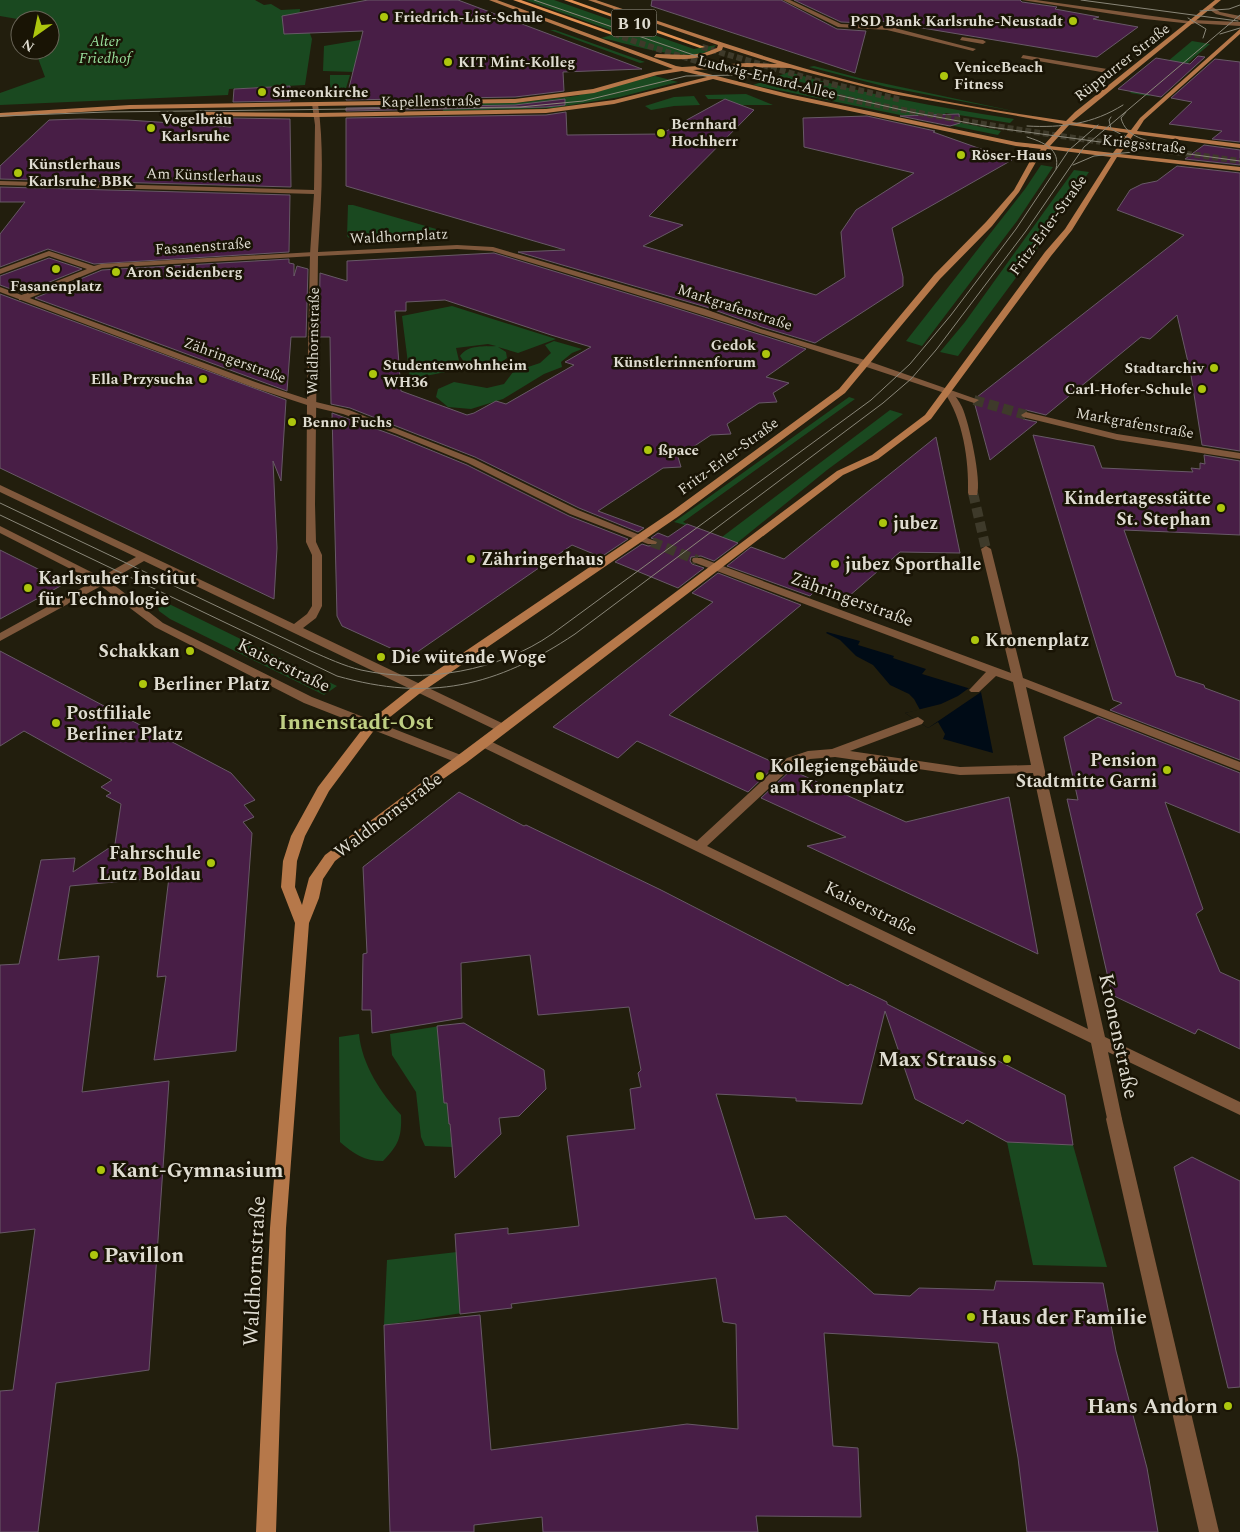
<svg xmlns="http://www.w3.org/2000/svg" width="1240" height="1532" viewBox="0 0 1240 1532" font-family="Spectral,serif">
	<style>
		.green { fill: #1a4920 }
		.water { fill: #000b16 }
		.pier { fill: #221e0d }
		.building { fill: #481e46; stroke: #685967; fill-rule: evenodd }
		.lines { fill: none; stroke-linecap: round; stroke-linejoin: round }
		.pedestrian-tunnel { stroke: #3e3a2a; stroke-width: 10; stroke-dasharray: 10 5; stroke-linecap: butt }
		.minor-tunnel { stroke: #3e3a2a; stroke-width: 10; stroke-dasharray: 10 5; stroke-linecap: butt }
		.primary-tunnel { stroke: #3e3a2a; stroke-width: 6; stroke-dasharray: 6 3; stroke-linecap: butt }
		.pedestrian { fill: #7f583c; fill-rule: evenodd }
		.minor { fill: #7f583c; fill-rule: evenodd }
		.tertiary { fill: #7f583c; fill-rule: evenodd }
		.secondary { fill: #b6784a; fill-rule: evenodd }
		.primary { fill: #e29153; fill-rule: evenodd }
		.tram { stroke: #8a8779; stroke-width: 1 }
		.poi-dot { fill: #adc60e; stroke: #191405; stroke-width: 2 }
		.labels { text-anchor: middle; stroke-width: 5; stroke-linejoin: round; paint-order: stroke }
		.far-poi-label { font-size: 15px; font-weight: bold; fill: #dfdcd1; stroke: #191405; text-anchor: start }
		.far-park-label { font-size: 15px; font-style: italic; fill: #98df9c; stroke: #191405 }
		.far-street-label { font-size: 15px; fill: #dfdcd1; stroke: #191405 }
		.shield { fill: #191405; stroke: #a4a094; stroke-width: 1 }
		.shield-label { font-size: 16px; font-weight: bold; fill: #dfdcd1 }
		.poi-label { font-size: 18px; font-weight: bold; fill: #dfdcd1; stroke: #191405; text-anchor: start }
		.street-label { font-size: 18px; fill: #dfdcd1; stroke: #191405 }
		.near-street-label { font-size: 21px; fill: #dfdcd1; stroke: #191405 }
		.near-poi-label { font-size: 21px; font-weight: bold; fill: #dfdcd1; stroke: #191405; text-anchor: start }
		.district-label { font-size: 22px; font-weight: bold; fill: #bfcf83; stroke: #191405 }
	</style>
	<rect width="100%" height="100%" fill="#221e0d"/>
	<g class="green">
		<path d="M0 0H255L264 5 271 4 281 10 300 9 299 19 309 31 312 39 305 85 229 89 228 95 0 105V93L45 77 35 50H50V20H23L0 16Z"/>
		<path d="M526 0H554L694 49 716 45C700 69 625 42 601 38L619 33Z"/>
		<path d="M550 30H555L645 62 640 63Z"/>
		<path d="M372 38 365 58 356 59 355 72 323 71 324 46Z"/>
		<path d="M1192 41 1210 44 1149 96 1130 93Z"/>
		<path d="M814 66 863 79 1018 112 887 87 809 67Z"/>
		<path d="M789 72C863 94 937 107 1014 119L1010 123 946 113 938 118 1001 131 998 135 753 85 765 81 811 91 820 87 778 76Z"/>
		<path d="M330 75H350L344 95H320V91L330 89Z"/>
		<path d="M655 76 678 82 620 97 553 108 443 111 444 104 524 102 576 96Z"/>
		<path d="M746 94 773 105H728L726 99H708L705 95Z"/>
		<path d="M694 96 700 105 674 106 651 110 645 106 674 97Z"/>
		<path d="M1041 165 1053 167 1017 221 922 346 906 341 1025 189Z"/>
		<path d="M1074 170 1089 172 1032 256 958 356 940 352 965 322Z"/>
		<path d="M348 205H353L443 231V234L349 238 347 236Z"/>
		<path d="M452 306 556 339 518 353 498 347 506 352 507 358C495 368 477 368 464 362L460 356C468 344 485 347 496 346L488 344 456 348 461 369 410 379 402 316Z"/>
		<path d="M554 341 582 349 572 353 561 362 562 367 544 374 503 399 471 409 448 407 436 397 438 389 454 382 487 388 504 384 513 372 540 363 551 353 545 345Z"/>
		<path d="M849 397 855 399 683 522 687 524 685 525 674 522Z"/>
		<path d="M890 410 903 414 827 470 721 556 702 549 720 536 722 537Z"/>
		<path d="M161 602H165L337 686 324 695 170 619 159 611 158 607Z"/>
		<path d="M440 1026 439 1044 444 1103H447L452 1147 425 1146 421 1137 416 1092 392 1055 390 1034Z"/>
		<path d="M359 1034C362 1065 381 1093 401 1115 402 1137 398 1146 383 1161 364 1161 354 1154 340 1142L339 1037Z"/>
		<path d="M1007 1142 1073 1145 1107 1267 1033 1265Z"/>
		<path d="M457 1252 462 1313 384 1325 387 1260Z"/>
	</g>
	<path class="water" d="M827 632 860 641 858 645 894 656 893 658 926 669 922 674 981 692 993 753 943 739 945 734 938 722 928 728 905 713 920 710 914 699 909 694 890 685 873 665 856 656 840 640 826 633Z"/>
	<path class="pier" d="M969 688 981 692 928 728 905 713 941 704 958 696Z"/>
	<g class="building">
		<path d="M368 0H458L642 69 563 72 564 91 515 97 346 100 363 31 284 34 282 16Z"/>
		<path d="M652 0H781L837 29 866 31 855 73 651 6Z"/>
		<path d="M794 0H1020L1022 2 1057 7 1055 9 1099 17 1093 19 1138 27 1097 57 868 19 867 23 841 22Z"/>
		<path d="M1198 56 1205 57 1161 97 1118 89 1156 58 1190 64Z"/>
		<path d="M1215 59 1240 62V142L1212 139 1222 131 1169 124 1192 102 1171 98Z"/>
		<path d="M290 86V101L233 102 234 89Z"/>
		<path d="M565 99V105L546 107 346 111V108L515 105Z"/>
		<path d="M725 99 754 110 649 216 683 225 643 246 816 295 845 277 841 232 856 210 914 173 804 147 803 118 867 116 935 131 933 132 1012 160 892 228 903 277V286L815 343 762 327 706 307 518 252 565 250 346 186V118L546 115 566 112 567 135 661 134Z"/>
		<path d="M959 114 960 123 950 126 900 116Z"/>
		<path d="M232 118 290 119 291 187 0 179V166L49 120 80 119 128 120 231 127Z"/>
		<path d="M1204 145 1240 150V165L1185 159Z"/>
		<path d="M1177 166 1240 173V451L1202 445 1191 375 1177 315 1150 339 1141 337 1046 415 1026 410 1020 413V416L1023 419 1037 422 990 460 975 405 981 401 977 397 1184 235 1117 210 1130 190 1142 184 1157 181Z"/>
		<path d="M0 187 290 195 289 252 94 264 48 249 0 267V234L25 202H0Z"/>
		<path d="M494 253 672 307 806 349 766 377 789 383 773 393 777 402 759 403 727 424 731 434 711 435 678 457 681 467 663 468 598 511 644 528 638 532 579 508 475 457 350 408 331 404 330 337H319L320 273 347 281V261ZM445 300 551 335 591 347 565 362 574 365 506 404 496 401 474 413 467 415 401 391 395 311H406V302Z"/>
		<path d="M49 258 82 269 22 293 0 285V276Z"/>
		<path d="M289 259V263L294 264V276L297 266 308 269 306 337H291L287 391 35 298 102 270Z"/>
		<path d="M0 294 286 400 281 481 273 461 277 548 274 599 0 468Z"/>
		<path d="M332 413 396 436 467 465 569 516 628 539 601 557 572 545 410 657 342 626 337 616Z"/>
		<path d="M1033 435 1094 446 1102 468 1193 472 1191 468 1200 469V463L1205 464 1204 455 1240 461V535L1124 530 1176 676 1204 685 1205 688 1240 701V760L1110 710 1122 703 1113 700Z"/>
		<path d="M936 437 960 553 900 552 841 603 814 592 810 596 727 566 751 547 784 559Z"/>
		<path d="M687 524 738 543 714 561 701 556 691 557 690 561 692 564 704 568 678 588 615 562 642 544 648 546 658 545 659 541 651 538 658 533 668 537Z"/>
		<path d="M0 550 66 583 0 619Z"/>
		<path d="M718 573 801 605 669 715 777 764 748 792 637 741 618 758 553 727 713 602 692 593Z"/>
		<path d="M0 651 231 773 255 800 244 805 254 817 243 822 252 833 236 1051 154 1060 166 976 157 977 169 877 70 886 58 960 99 956 82 1092 169 1081 149 1370 56 1383 38 1532H0V1391L13 1390 35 1229 0 1233V965L19 964 41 860 75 858 73 872 115 844 121 804 106 796 111 793 101 787 112 780 24 731 0 746Z"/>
		<path d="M1098 717 1240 773V833L1165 802 1203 909 1196 914 1220 972 1240 981V1049L1198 1029 1195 1034 1112 995 1067 799 1078 800 1064 737Z"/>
		<path d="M791 770 906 822 1009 797 1038 954 807 846 846 837 761 798Z"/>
		<path d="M459 792 524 826 526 825 661 890 848 986 850 984 887 1002V1004L1065 1095 1073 1145 1007 1142 967 1120 963 1124 915 1099 885 1011 862 1104 796 1101V1098L716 1094 755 1219 786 1216 874 1294 910 1296 919 1288 994 1290 996 1281 1103 1283 1116 1351 1147 1468 1158 1532H1027L1018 1458 998 1343 824 1333 833 1446 858 1448 861 1517 756 1516 758 1532H543L542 1517 474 1525V1532H390L384 1325 480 1315 491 1450 687 1424 738 1429 736 1324 723 1322 716 1278 511 1304 512 1308 460 1314 455 1234 508 1228V1234L579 1226 567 1136 635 1129 630 1089 641 1087 638 1073 641 1070 629 1007 538 1015 530 955 461 963 462 1018 372 1033 371 1010H362L363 954 367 953 363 867Z"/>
		<path d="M464 1023 544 1070 546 1089 519 1116 499 1118 501 1134 455 1178 450 1124H449L447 1103H444L437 1026Z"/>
		<path d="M1192 1157 1240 1181V1387L1228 1388 1174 1167Z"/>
	</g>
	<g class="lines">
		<g class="pedestrian-tunnel">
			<path d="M973 493 986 549"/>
			<path d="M652 542 697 560"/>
		</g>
		<path class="minor-tunnel" d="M974 400 1026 415"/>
		<g class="primary-tunnel">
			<path d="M614 34C814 106 1030 132 1240 161"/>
			<path d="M702 47 814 80 902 100"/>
		</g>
		<g class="pedestrian">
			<path d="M783 0H790L841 24 887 26 976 49 973 51 887 30 838 27Z"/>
			<path d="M962 37 983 40 986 42 983 44 960 40Z"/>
			<path d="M1023 55 1107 69 1110 71 1107 73 1021 58Z"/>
			<path d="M49 251 94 266 101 264 314 252 318 254 314 256 102 268 25 300H19V296L87 269 49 256 0 274V269Z"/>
			<path d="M948 389 951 390C955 395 959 401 962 407 969 422 982 481 977 495H969L968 493C969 460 963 419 944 392Z"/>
			<path d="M312 401 349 410 474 459 578 510 657 542 656 544H648L570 514 468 463 397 434 343 414 309 406 307 404Z"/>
			<path d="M986 546 991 549 1023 678 1240 762V771L1026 687 1105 1037 1240 1102V1115L1108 1052 1122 1119 1120 1123 1114 1125 1108 1123 1091 1043 480 746 478 743 480 740H488L697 841 787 758 808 751 832 749 918 717 924 721 922 724 850 751 960 767 1031 765 1013 682 996 676 979 692H971L969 690 971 688 986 672 693 562 692 560 693 558H701L1011 673 981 549ZM835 757 960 775 1033 773 1088 1029 707 846 795 764 810 759Z"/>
		</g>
		<g class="minor">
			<path d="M1022 0H1036L1196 22 1193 24 1145 19Z"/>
			<path d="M315 102 318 104C325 153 321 203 318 252L457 245 493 247 705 309 761 329 868 361 979 400 974 403 971 402C812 348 653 299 492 251L457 249 318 256 315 504 316 542 322 555V606L316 618 303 628 506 725 508 728 506 731H498L144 561 109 581 163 623 312 697 466 757 468 760 462 764 458 763 304 703 155 627 101 586 0 641V633L94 581 0 533V526L101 577 136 557 0 492V485L294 624 307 614 312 606V555L306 542 307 405 255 388 0 292V287L261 384 307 399 310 254 314 194 0 185V181L314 190 315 125 312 104Z"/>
			<path d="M1026 412 1117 434 1240 453V459L1117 440 1023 417 1021 415Z"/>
			<path d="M1114 1113 1120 1115 1122 1119 1219 1532H1199L1106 1119 1108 1115Z"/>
		</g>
		<g class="tertiary">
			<path d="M1207 6H1211L1220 12 1240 16V20L1216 14 1207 8Z"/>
			<path d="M1193 20 1240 22V26L1191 23Z"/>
		</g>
		<path class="secondary" d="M489 0H497L676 66 682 67 747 63 777 64 723 47 722 50C701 60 677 61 654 57L656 54 689 55 704 53 717 48 718 45 588 0H596C679 28 760 57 843 79 916 98 992 110 1066 121L1075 112 1215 0H1221L1072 122 1131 130 1140 118 1240 29V34L1144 120 1137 131 1240 144V148L1134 134 1120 154 1240 167V171L1117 157 1072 230 1051 256 931 419 878 459 843 475 466 763 416 798 335 861 323 879 319 898 309 923 286 1228 276 1532H256L270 1228 295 923 281 887 283 861 291 836 318 787 367 723 411 688 671 512 839 389 934 275 986 222 1014 190 1030 161 1041 149 1016 146 788 98 713 79 614 104 546 113 317 117 205 116 202 114 205 112 317 113 546 109 614 100 707 77 682 71 657 75 594 93 515 103 130 109 0 117V113L130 105 515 99 593 89 654 72 673 69ZM747 67 790 68 893 94 1063 124 1044 145 1016 142 788 94 693 70ZM1069 125 1128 133 1113 153 1050 146ZM1047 149 1111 157 1065 229 1045 252 925 415 872 455 837 471 325 855 309 878 302 905 295 887 297 861 305 836 329 791 375 729 419 694 679 516 845 393 940 279 992 226 1019 192 1036 162Z"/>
		<g class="primary">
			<path d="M513 0H521L617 34 612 35Z"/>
			<path d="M564 0H572L705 47 700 48Z"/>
		</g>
		<g class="tram">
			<path d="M534 0 740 71"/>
			<path d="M1081 0 1238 21"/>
			<path d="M1200 11 1229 9 1240 5"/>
			<path d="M1188 18 1206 29 1203 38"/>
			<path d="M1220 34 1240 28"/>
			<path d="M1126 112 1121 118C1126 138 1148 141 1166 145"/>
			<path d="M0 116 107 112 520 107 583 101 686 76 739 75 768 79 911 112 990 127 1240 161"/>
			<path d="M1111 117 1109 120 1111 129 1136 142"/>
			<path d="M1027 126C1062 128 1093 124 1123 105"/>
			<path d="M1027 137C1043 142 1061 149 1056 169"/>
			<path d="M1073 165 1094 156 1133 152"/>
			<path d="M0 503 311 651C327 658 344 666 361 670 424 684 499 671 552 634L871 400 910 364 951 315 1016 229 1069 150 1098 125"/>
			<path d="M0 515 337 676C429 702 496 687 575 634L883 403 911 379 936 350 1026 231 1084 147 1240 15"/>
		</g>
	</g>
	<g class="poi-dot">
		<circle cx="384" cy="17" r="5"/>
		<circle cx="1073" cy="21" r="5"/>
		<circle cx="448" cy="62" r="5"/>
		<circle cx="944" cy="76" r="5"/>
		<circle cx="262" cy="92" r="5"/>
		<circle cx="151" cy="128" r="5"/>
		<circle cx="661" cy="133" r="5"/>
		<circle cx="961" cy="155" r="5"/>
		<circle cx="18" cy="173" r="5"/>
		<circle cx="56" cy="269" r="5"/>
		<circle cx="116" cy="272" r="5"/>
		<circle cx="766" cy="354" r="5"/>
		<circle cx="1214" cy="368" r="5"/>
		<circle cx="373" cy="374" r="5"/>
		<circle cx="203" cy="379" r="5"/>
		<circle cx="1202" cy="389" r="5"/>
		<circle cx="292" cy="422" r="5"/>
		<circle cx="648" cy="450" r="5"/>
		<circle cx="1221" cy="508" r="5"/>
		<circle cx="883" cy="523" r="5"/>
		<circle cx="471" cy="559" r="5"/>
		<circle cx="835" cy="564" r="5"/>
		<circle cx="28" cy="588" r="5"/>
		<circle cx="975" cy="640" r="5"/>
		<circle cx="190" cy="651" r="5"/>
		<circle cx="381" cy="657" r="5"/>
		<circle cx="143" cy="684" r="5"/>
		<circle cx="56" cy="723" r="5"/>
		<circle cx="1167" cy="770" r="5"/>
		<circle cx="760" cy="776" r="5"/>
		<circle cx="211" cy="863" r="5"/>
		<circle cx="1007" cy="1059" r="5"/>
		<circle cx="101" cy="1170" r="5"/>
		<circle cx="94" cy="1255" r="5"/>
		<circle cx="971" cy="1317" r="5"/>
		<circle cx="1228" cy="1406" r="5"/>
	</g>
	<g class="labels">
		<g class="far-poi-label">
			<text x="394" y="22">Friedrich-List-Schule</text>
			<text x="1063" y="26" text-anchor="end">PSD Bank Karlsruhe-Neustadt</text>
			<text x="458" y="67">KIT Mint-Kolleg</text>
			<text x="954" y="72">VeniceBeach<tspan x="954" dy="17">Fitness</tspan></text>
			<text x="272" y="97">Simeonkirche</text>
			<text x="161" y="124">Vogelbräu<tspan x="161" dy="17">Karlsruhe</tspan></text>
			<text x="671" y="129">Bernhard<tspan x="671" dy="17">Hochherr</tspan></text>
			<text x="971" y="160">Röser-Haus</text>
			<text x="28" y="169">Künstlerhaus<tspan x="28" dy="17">Karlsruhe BBK</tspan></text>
			<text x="126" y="277">Aron Seidenberg</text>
			<text x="56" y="291" text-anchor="middle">Fasanenplatz</text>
			<text x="756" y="350" text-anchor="end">Gedok<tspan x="756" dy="17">Künstlerinnenforum</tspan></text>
			<text x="383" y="370">Studentenwohnheim<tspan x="383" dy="17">WH36</tspan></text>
			<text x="1204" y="373" text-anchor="end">Stadtarchiv</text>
			<text x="193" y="384" text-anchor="end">Ella Przysucha</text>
			<text x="1192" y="394" text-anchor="end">Carl-Hofer-Schule</text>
			<text x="302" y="427">Benno Fuchs</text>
			<text x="658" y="455">ßpace</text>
		</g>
		<g class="far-park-label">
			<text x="105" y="46">Alter<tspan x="105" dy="17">Friedhof</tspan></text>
		</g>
		<g class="far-street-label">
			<text transform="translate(1122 62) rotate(-38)" y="5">Rüppurrer Straße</text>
			<text transform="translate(767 77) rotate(14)" y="5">Ludwig-Erhard-Allee</text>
			<text transform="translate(431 101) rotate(-1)" y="5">Kapellenstraße</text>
			<text transform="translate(1144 144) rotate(6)" y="5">Kriegsstraße</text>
			<text transform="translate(204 175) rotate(2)" y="5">Am Künstlerhaus</text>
			<text transform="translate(1048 225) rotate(-54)" y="5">Fritz-Erler-Straße</text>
			<text transform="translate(399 236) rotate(-3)" y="5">Waldhornplatz</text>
			<text transform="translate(203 246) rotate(-4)" y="5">Fasanenstraße</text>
			<text transform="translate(735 307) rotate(18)" y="5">Markgrafenstraße</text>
			<text transform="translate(313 341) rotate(-89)" y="5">Waldhornstraße</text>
			<text transform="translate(235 360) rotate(20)" y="5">Zähringerstraße</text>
			<text transform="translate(1135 423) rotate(10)" y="5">Markgrafenstraße</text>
			<text transform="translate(728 456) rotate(-36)" y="5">Fritz-Erler-Straße</text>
		</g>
		<rect class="shield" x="611.5" y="9.5" width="45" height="27" rx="4"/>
		<g class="shield-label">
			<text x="634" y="29">B 10</text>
		</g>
		<g class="poi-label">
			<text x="1211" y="504" text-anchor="end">Kindertagesstätte<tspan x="1211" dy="21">St. Stephan</tspan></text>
			<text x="893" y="529">jubez</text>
			<text x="481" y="565">Zähringerhaus</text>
			<text x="845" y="570">jubez Sporthalle</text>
			<text x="38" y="584">Karlsruher Institut<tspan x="38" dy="21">für Technologie</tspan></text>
			<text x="985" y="646">Kronenplatz</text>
			<text x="180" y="657" text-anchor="end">Schakkan</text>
			<text x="391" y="663">Die wütende Woge</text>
			<text x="153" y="690">Berliner Platz</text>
			<text x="66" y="719">Postfiliale<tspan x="66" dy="21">Berliner Platz</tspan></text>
			<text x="1157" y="766" text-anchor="end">Pension<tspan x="1157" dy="21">Stadtmitte Garni</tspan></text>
			<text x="770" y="772">Kollegiengebäude<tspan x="770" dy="21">am Kronenplatz</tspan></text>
			<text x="201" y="859" text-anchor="end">Fahrschule<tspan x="201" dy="21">Lutz Boldau</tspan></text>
		</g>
		<g class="street-label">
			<text transform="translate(852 599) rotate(20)" y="6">Zähringerstraße</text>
			<text transform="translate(284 665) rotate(26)" y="6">Kaiserstraße</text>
			<text transform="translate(388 815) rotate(-37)" y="6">Waldhornstraße</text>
			<text transform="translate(871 908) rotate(26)" y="6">Kaiserstraße</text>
		</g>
		<g class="near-street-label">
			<text transform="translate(1119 1036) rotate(78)" y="7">Kronenstraße</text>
			<text transform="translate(254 1271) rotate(-87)" y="7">Waldhornstraße</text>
		</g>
		<g class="near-poi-label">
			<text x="997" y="1066" text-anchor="end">Max Strauss</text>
			<text x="111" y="1177">Kant-Gymnasium</text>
			<text x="104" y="1262">Pavillon</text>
			<text x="981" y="1324">Haus der Familie</text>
			<text x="1218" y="1413" text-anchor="end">Hans Andorn</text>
		</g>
		<g class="district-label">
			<text x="356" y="729">Innenstadt-Ost</text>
		</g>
	</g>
	<g transform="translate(35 35) rotate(213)"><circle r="24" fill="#191405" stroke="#686457"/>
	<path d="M0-4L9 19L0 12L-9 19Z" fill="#adc60e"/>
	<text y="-8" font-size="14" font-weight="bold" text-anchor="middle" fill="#dfdcd1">N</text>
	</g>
</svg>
